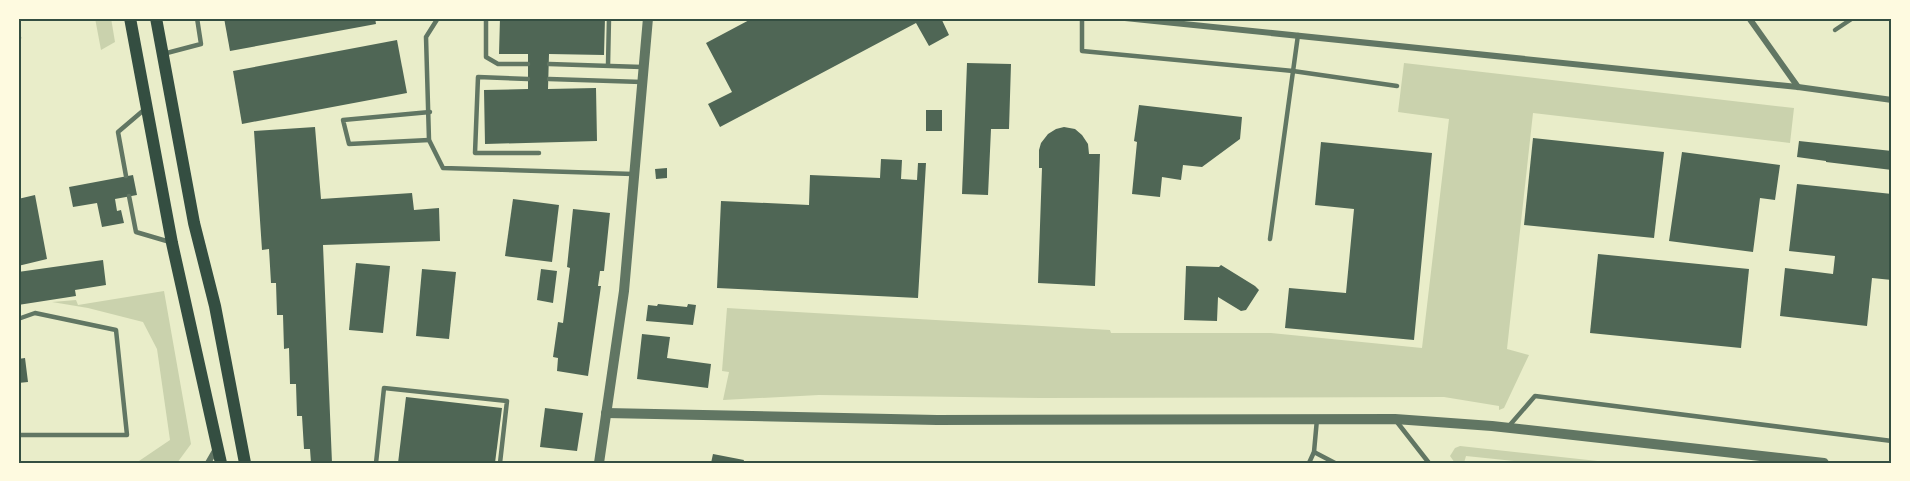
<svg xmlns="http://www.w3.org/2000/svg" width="1910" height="481" viewBox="0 0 1910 481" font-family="'Open Sans',sans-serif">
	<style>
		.green { fill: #cad2ad }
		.building { fill: #4f6655 }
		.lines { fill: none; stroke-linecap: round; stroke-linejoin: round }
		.service { stroke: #617663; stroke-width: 4.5 }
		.minor { stroke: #617663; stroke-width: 6 }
		.tertiary { stroke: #617663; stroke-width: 10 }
		.secondary { stroke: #344e41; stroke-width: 12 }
		.neatline { fill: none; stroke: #344e41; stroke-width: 2 }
	</style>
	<rect width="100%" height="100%" fill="#e9edc9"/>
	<g class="green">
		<path d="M95 18H111L115 42 101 50Z"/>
		<path d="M1404 63 1794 108 1790 143 1533 113 1507 349 1529 355 1504 408 1499 410V406L1444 397 1041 398 819 395 723 400 729 372 722 371 727 308 1110 330 1111 333H1271L1422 348 1449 119 1398 112Z"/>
		<path d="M164 291 191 444 177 463H136L170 440 157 349 143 322 88 308 52 302 76 300 78 305Z"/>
		<path d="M1460 446 1616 463H1534L1466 456 1464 463H1455L1450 456 1455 448Z"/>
	</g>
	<g class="building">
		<path d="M224 18H375L376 24 230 51Z"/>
		<path d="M500 18H605L604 55 549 54 548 89 596 88 597 141 485 144 484 90 528 89V54H499Z"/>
		<path d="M753 18H941L949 35 929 46 916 23 720 127 708 104 732 92 706 43Z"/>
		<path d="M397 40 407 93 242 124 233 71Z"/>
		<path d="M967 63 1011 64 1009 129H991L988 195 962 194Z"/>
		<path d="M1139 105 1242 117 1240 139 1202 167 1183 165 1181 180 1162 177 1160 197 1132 194 1137 142 1134 141Z"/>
		<rect x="926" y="110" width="16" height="21"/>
		<path d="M315 127 321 199 412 193 414 210 439 208 440 241 323 245 332 463H311L310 449H304L302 416H297L296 384H290L289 348 284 349 283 315H277L276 283H271L269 249 262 250 254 131Z"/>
		<path d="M1064 127 1075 129 1082 135 1088 144 1089 154H1100L1095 286 1038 283 1042 168H1039V150L1041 143 1048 134 1056 129Z"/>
		<path d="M1533 138 1664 152 1654 238 1524 225Z"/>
		<path d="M1799 141 1892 151V170L1826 162V161L1797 157Z"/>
		<path d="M1321 142 1432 153 1414 340 1285 328 1289 288 1346 293 1354 209 1315 205Z"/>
		<path d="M1682 152 1780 165 1775 200 1760 198 1753 252 1669 241Z"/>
		<path d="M881 159 902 160 901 179 917 180 918 163H926L918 298 717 288 721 201 809 205 810 175 880 178Z"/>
		<path d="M667 168V178L656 179 655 169Z"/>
		<path d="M133 175 137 195 115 199 117 211 121 210 124 223 102 227 97 203 73 207 69 187Z"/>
		<path d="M1797 184 1892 194V280L1872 278 1867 326 1780 316 1785 268 1833 274 1835 256 1789 251Z"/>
		<path d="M35 195 47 259 18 266V199Z"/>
		<path d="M513 199 559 205 552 262 505 256Z"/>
		<path d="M573 209 610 213 604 271H600L598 286H601L588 376 557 371 558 358 553 357 558 322 563 323 570 268 567 267Z"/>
		<path d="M1598 254 1749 269 1741 348 1590 333Z"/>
		<path d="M103 260 106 285 75 290 76 296 18 305V272Z"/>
		<path d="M356 263 390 266 383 333 349 330Z"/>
		<path d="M1221 265 1255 286 1259 290 1246 310 1241 311 1218 297 1217 321 1184 320 1186 266 1219 267Z"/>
		<path d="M422 269 456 272 449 339 416 336Z"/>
		<path d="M541 269 557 271 553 303 537 300Z"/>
		<path d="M658 304 687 307 688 304 696 305 693 325 646 321 648 305 657 306Z"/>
		<path d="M642 334 670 337 667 358 711 364 708 388 637 379Z"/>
		<path d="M25 358 28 382 18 383V359Z"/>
		<path d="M406 397 502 408 495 463H398Z"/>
		<path d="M545 408 583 413 577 451 540 447Z"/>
		<path d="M713 454 744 460 743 463H711Z"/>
	</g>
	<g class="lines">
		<g class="service">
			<path d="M438 18 426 37 429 140 443 168 633 174"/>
			<path d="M486 18V57L498 64H528"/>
			<path d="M1082 18V51L1293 71 1397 86"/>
			<path d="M1835 30 1853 18"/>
			<path d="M18 32 19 38"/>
			<path d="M163 54 201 44 197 18"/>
			<path d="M549 64 642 67"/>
			<path d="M608 65 609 18"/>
			<path d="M528 79 478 77 475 153H539"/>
			<path d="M549 79 642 82"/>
			<path d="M429 140 349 144 343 120 430 112"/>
			<path d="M126 176 118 132 145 109"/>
			<path d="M129 196 136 232 170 242"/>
			<path d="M1270 239 1298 35"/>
			<path d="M18 319 35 313 116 330 127 435H18"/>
			<path d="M1397 422 1429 463"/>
			<path d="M1509 426 1535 396 1892 441"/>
			<path d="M1314 452 1335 463"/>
			<path d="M376 463 384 388 507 401 500 463"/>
			<path d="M1309 463 1314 452 1317 419"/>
		</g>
		<g class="minor">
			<path d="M1125 18 1798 87 1892 100"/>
			<path d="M1749 18 1798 87"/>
			<path d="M208 463 216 449"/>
		</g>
		<g class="tertiary">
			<path d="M606 413 937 420 1395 419 1492 426 1824 463"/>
			<path d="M599 463 624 291 648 18"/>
		</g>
		<g class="secondary">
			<path d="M130 18 172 243 221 463"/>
			<path d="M156 18 194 223 215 306 245 463"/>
		</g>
	</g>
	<rect width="1910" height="481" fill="none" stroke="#fefae0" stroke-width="39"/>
	<rect x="20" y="20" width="1870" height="442" class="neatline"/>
</svg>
